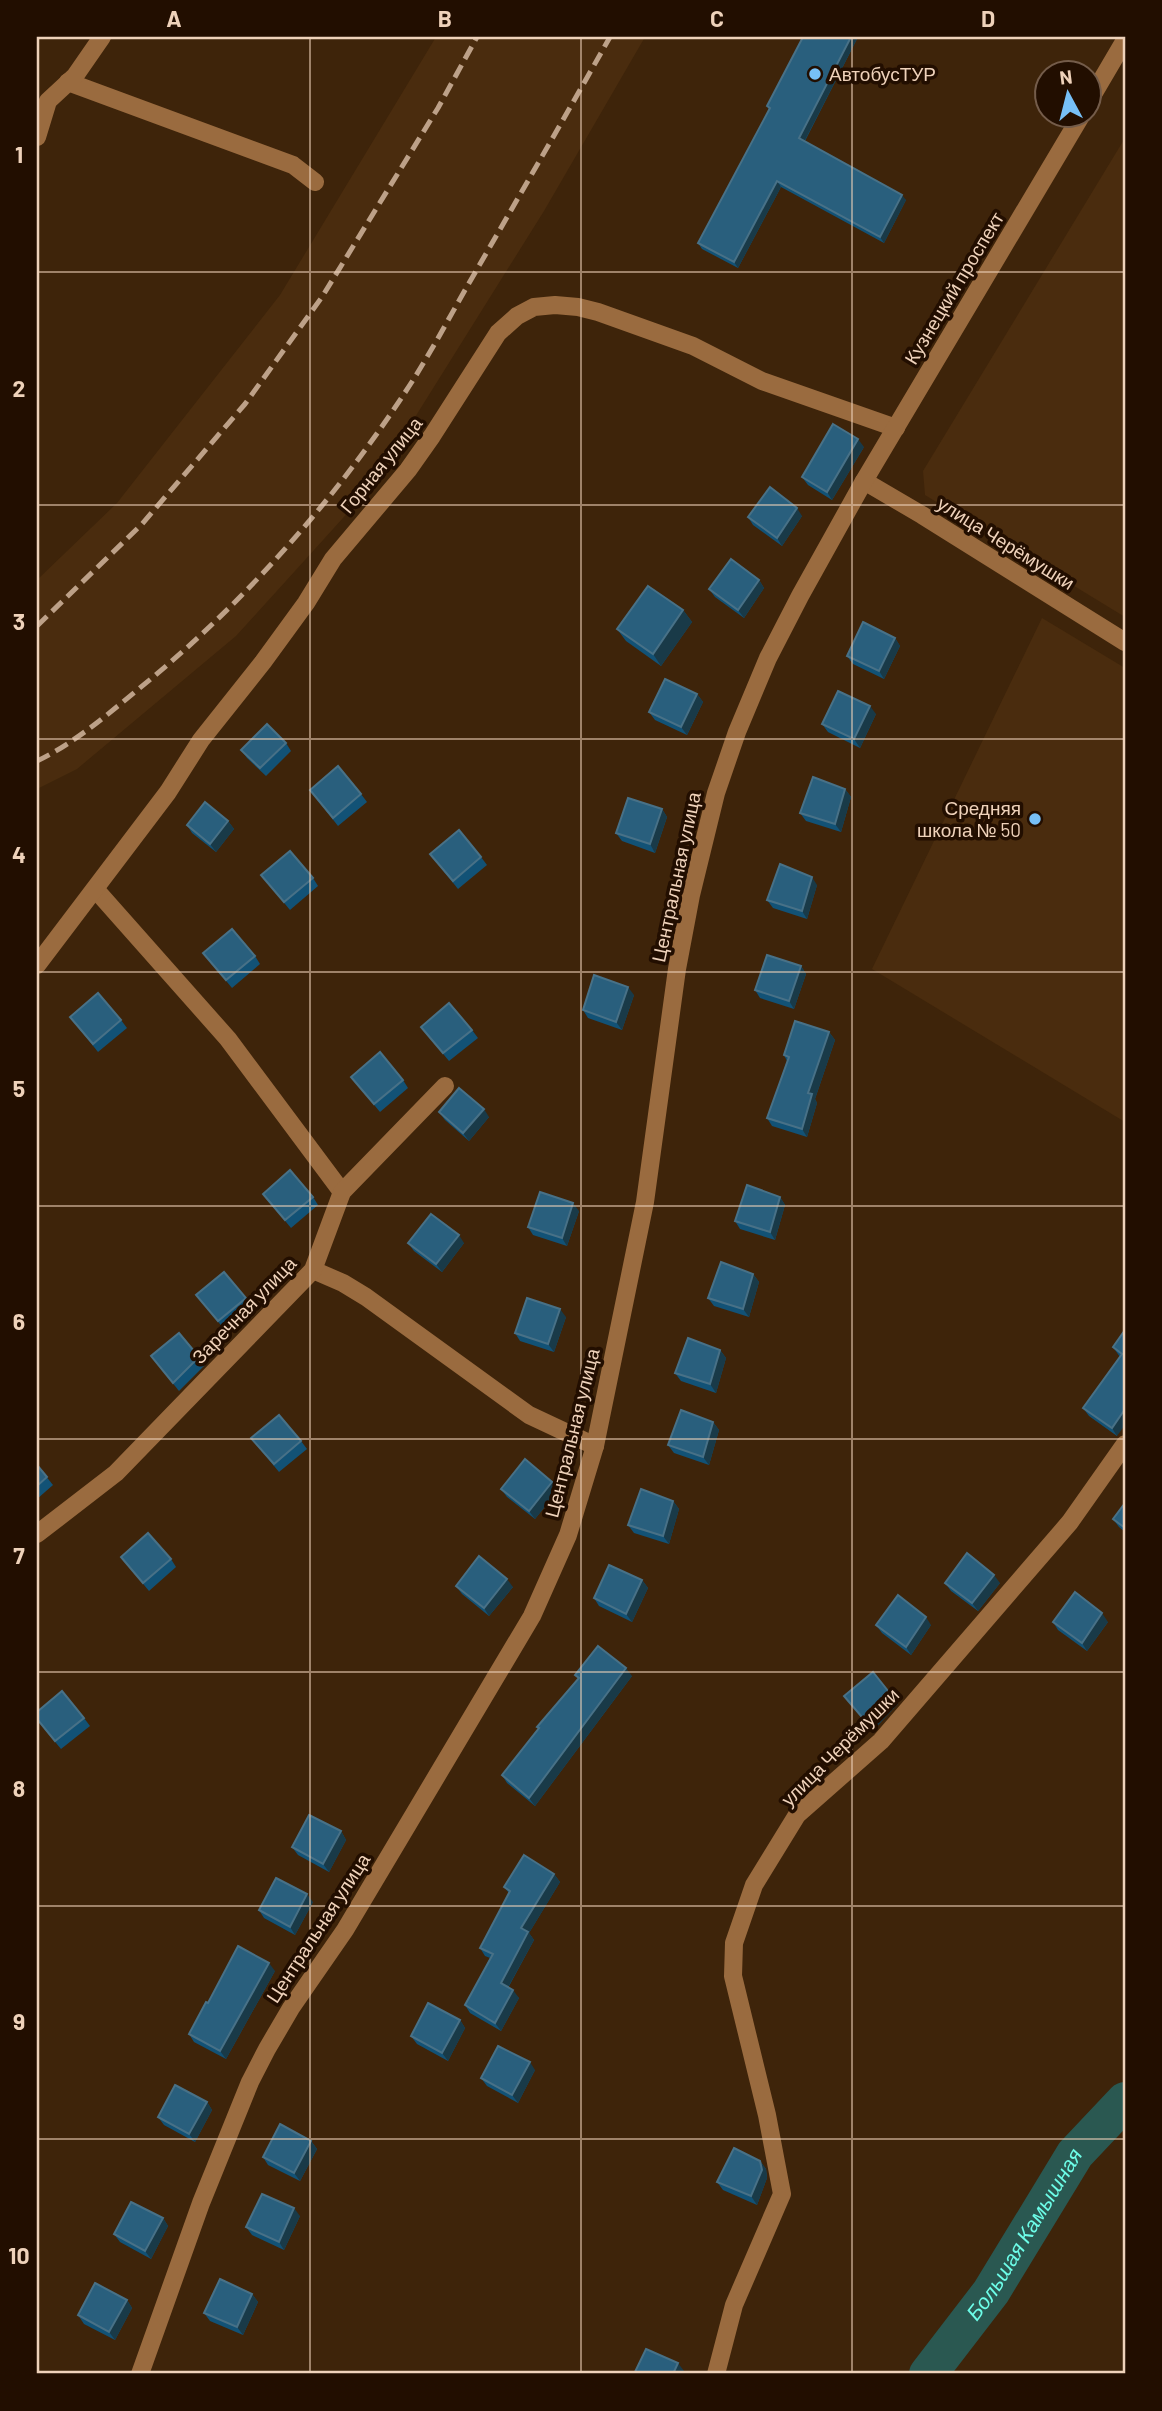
<svg xmlns="http://www.w3.org/2000/svg" width="1162" height="2411" viewBox="0 0 1162 2411" font-family="Barlow,sans-serif">
	<style>
		.built { fill: #4a2c0e }
		.lines { fill: none; stroke-linecap: round; stroke-linejoin: round }
		.river { stroke: #2a5851; stroke-width: 38 }
		.minor { stroke: #9a6b3f; stroke-width: 18 }
		.rail { stroke: #bda188; stroke-width: 5; stroke-dasharray: 14 7; stroke-linecap: butt }
		.wall { fill: #125276 }
		.shaded-wall { fill: #193a48 }
		.building { fill: #295f7d; stroke: #487187; stroke-width: 2 }
		.grid { fill: none; stroke: #efd2ba; stroke-width: 2; stroke-opacity: 0.55 }
		.poi-dot { fill: #77c0f7; stroke: #220e00; stroke-width: 2.5 }
		.labels { text-anchor: middle; stroke-width: 7; stroke-linejoin: round; paint-order: stroke }
		.poi-label { font-size: 19px; fill: #efd2ba; stroke: #220e00; text-anchor: start }
		.street-label { font-size: 19px; fill: #efd2ba; stroke: #220e00 }
		.water-label { font-size: 21px; font-style: italic; fill: #6dfde8; stroke: #220e00 }
		.neatline { fill: none; stroke: #efd2ba; stroke-width: 2.5 }
		.grid-label { font-size: 23px; text-anchor: middle; font-weight: bold; fill: #efd2ba }
	</style>
	<rect width="100%" height="100%" fill="#3e240a"/>
	<g class="built">
		<path d="M436 37H645L544 211 372 486 236 636 77 769 37 789V580L117 503 280 295Z"/>
		<path d="M1125 138V617L925 495 923 471Z"/>
		<path d="M1042 618 1125 668V1122L872 969Z"/>
	</g>
	<g class="lines">
		<path class="river" id="s1" d="M928 2374 991 2292 1075 2154 1125 2101"/>
		<g class="minor">
			<path d="M68 82 293 165 315 182"/>
			<path d="M1088 103 1125 40"/>
			<path d="M37 137 48 101 75 76 102 37"/>
			<path d="M864 481 922 515 1125 642"/>
			<path d="M96 890 228 1039 342 1192"/>
			<path d="M37 965 168 792 201 740 263 662 306 603 333 559 408 470 432 436 498 333 517 316 534 307 555 305 578 307 598 312 693 346 762 381 896 428"/>
			<path d="M313 1270 343 1283 366 1297 529 1415 595 1446"/>
			<path d="M37 1534 116 1473 313 1270 342 1192 445 1086"/>
			<path d="M140 2374 201 2203 250 2082 267 2049 291 2008 345 1930 532 1616 568 1535 595 1446 645 1202 677 969 691 895 716 793 737 732 768 658 800 596 864 481 1081 116"/>
			<path d="M716 2374 734 2305 782 2194 767 2115 733 1976 734 1943 754 1885 797 1815 881 1741 1070 1522 1125 1444"/>
		</g>
		<g class="rail">
			<path d="M37 626 142 524 245 404 322 297 438 108 477 37"/>
			<path d="M37 761C79 741 116 707 152 678 249 597 335 499 404 394 430 355 452 312 476 271 521 193 566 115 610 37"/>
		</g>
	</g>
	<g class="wall">
		<path d="M803 37H858L805 141 906 200 884 243 781 187 738 268 702 249 698 243 769 110 767 106Z"/>
		<path d="M864 447 832 500 808 485 802 477Z"/>
		<path d="M802 516 782 546 753 525 748 517Z"/>
		<path d="M759 580 764 588 744 618 715 597 709 589Z"/>
		<path d="M683 610 692 622 661 666 626 641 617 629Z"/>
		<path d="M895 638 900 646 884 679 853 664 847 656Z"/>
		<path d="M697 694 703 702 687 735 655 720 649 712Z"/>
		<path d="M876 714 860 748 828 732 822 724Z"/>
		<path d="M286 743 291 751 266 776 247 758 241 750Z"/>
		<path d="M845 789 851 797 841 832 806 821 800 813Z"/>
		<path d="M310 790 361 794 367 802 338 826Z"/>
		<path d="M662 809 667 817 655 853 622 841 616 833Z"/>
		<path d="M228 821 234 829 216 852 192 833 187 825Z"/>
		<path d="M430 854 481 857 487 865 458 889Z"/>
		<path d="M261 875 313 878 318 886 290 910Z"/>
		<path d="M817 885 807 919 773 908 767 900Z"/>
		<path d="M203 953 255 956 260 964 232 988Z"/>
		<path d="M801 966 806 974 794 1009 760 998 755 990Z"/>
		<path d="M634 995 622 1030 588 1018 583 1010Z"/>
		<path d="M70 1017 121 1020 127 1028 98 1052Z"/>
		<path d="M421 1027 472 1030 478 1038 449 1061Z"/>
		<path d="M829 1032 835 1040 815 1099 817 1103 807 1137 772 1126 767 1118 787 1061 784 1055Z"/>
		<path d="M351 1077 403 1080 408 1088 380 1112Z"/>
		<path d="M439 1112 489 1117 469 1141 445 1120Z"/>
		<path d="M263 1194 313 1197 318 1205 291 1228Z"/>
		<path d="M780 1197 785 1205 775 1240 740 1229 735 1221Z"/>
		<path d="M579 1211 567 1246 533 1235 528 1227Z"/>
		<path d="M408 1243H464L442 1272 414 1251Z"/>
		<path d="M753 1274 759 1282 749 1317 714 1306 708 1298Z"/>
		<path d="M196 1295 246 1298 252 1306 224 1329Z"/>
		<path d="M566 1317 554 1352 520 1341 515 1333Z"/>
		<path d="M1125 1330 1117 1436 1089 1416 1083 1408 1120 1357 1113 1347Z"/>
		<path d="M720 1350 726 1358 716 1393 681 1381 675 1373Z"/>
		<path d="M151 1356 199 1357 205 1365 179 1391Z"/>
		<path d="M713 1422 719 1430 709 1465 674 1453 668 1445Z"/>
		<path d="M251 1438 301 1441 307 1449 279 1472Z"/>
		<path d="M37 1465 53 1485 37 1499Z"/>
		<path d="M552 1482 558 1490 535 1519 507 1497 501 1489Z"/>
		<path d="M673 1501 679 1509 669 1544 634 1533 628 1525Z"/>
		<path d="M1125 1503V1532L1119 1527 1113 1519Z"/>
		<path d="M121 1557 171 1559 176 1567 149 1591Z"/>
		<path d="M642 1580 648 1588 632 1622 599 1606 594 1598Z"/>
		<path d="M945 1583H1000L978 1611 951 1591Z"/>
		<path d="M456 1586 513 1587 489 1616 462 1594Z"/>
		<path d="M1053 1622H1108L1087 1651 1058 1630Z"/>
		<path d="M876 1625H931L911 1655 882 1633Z"/>
		<path d="M575 1675 632 1676 535 1806 507 1783 502 1775 578 1679Z"/>
		<path d="M37 1712 84 1718 90 1726 61 1749 37 1720Z"/>
		<path d="M341 1831 346 1840 329 1872 298 1855 292 1847Z"/>
		<path d="M554 1874 560 1882 529 1933 534 1940 508 1988 519 1998 501 2031 470 2013 465 2005 490 1958 485 1956 480 1948 509 1893 504 1887Z"/>
		<path d="M313 1902 295 1935 264 1918 259 1910Z"/>
		<path d="M275 1971 226 2059 194 2042 189 2034 208 2003Z"/>
		<path d="M460 2020 465 2028 448 2061 417 2044 411 2036Z"/>
		<path d="M535 2070 518 2103 487 2086 481 2078Z"/>
		<path d="M207 2102 212 2110 195 2142 164 2125 158 2117Z"/>
		<path d="M311 2141 317 2149 300 2181 268 2165 263 2157Z"/>
		<path d="M760 2161 766 2169 767 2178 757 2205 723 2190 717 2182Z"/>
		<path d="M300 2216 284 2250 252 2235 246 2227Z"/>
		<path d="M163 2218 168 2226 151 2259 120 2242 114 2234Z"/>
		<path d="M252 2294 258 2302 243 2335 210 2321 204 2313Z"/>
		<path d="M127 2300 132 2308 115 2340 84 2324 78 2315Z"/>
	</g>
	<g class="shaded-wall">
		<path d="M851 37H858L803 144 799 138Z"/>
		<path d="M777 181 781 187 738 268 734 262Z"/>
		<path d="M902 195 906 200 884 243 880 237Z"/>
		<path d="M858 439 864 447 832 500 827 492Z"/>
		<path d="M797 508 802 516 782 546 777 538Z"/>
		<path d="M759 580 764 588 744 618 738 610Z"/>
		<path d="M683 610 692 622 661 666 653 654Z"/>
		<path d="M895 638 900 646 884 679 879 671Z"/>
		<path d="M697 694 703 702 687 735 681 727Z"/>
		<path d="M870 706 876 714 860 748 854 739Z"/>
		<path d="M845 789 851 797 841 832 835 824Z"/>
		<path d="M662 809 667 817 655 853 650 844Z"/>
		<path d="M228 821 234 829 216 852 210 844Z"/>
		<path d="M812 877 817 885 807 919 802 911Z"/>
		<path d="M801 966 806 974 794 1009 789 1001Z"/>
		<path d="M628 987 634 995 622 1030 616 1022Z"/>
		<path d="M829 1032 835 1040 815 1099 817 1103 807 1137 802 1129 808 1093Z"/>
		<path d="M484 1109 489 1117 469 1141 463 1133Z"/>
		<path d="M780 1197 785 1205 775 1240 770 1232Z"/>
		<path d="M573 1203 579 1211 567 1246 562 1238Z"/>
		<path d="M459 1235 464 1243 442 1272 436 1264Z"/>
		<path d="M753 1274 759 1282 749 1317 743 1309Z"/>
		<path d="M560 1309 566 1317 554 1352 548 1344Z"/>
		<path d="M720 1350 726 1358 716 1393 710 1384Z"/>
		<path d="M1125 1409V1425L1117 1436 1112 1428Z"/>
		<path d="M713 1422 719 1430 709 1465 703 1457Z"/>
		<path d="M552 1482 558 1490 535 1519 529 1511Z"/>
		<path d="M673 1501 679 1509 669 1544 663 1536Z"/>
		<path d="M994 1575 1000 1583 978 1611 972 1603Z"/>
		<path d="M507 1579 513 1587 489 1616 484 1608Z"/>
		<path d="M642 1580 648 1588 632 1622 626 1614Z"/>
		<path d="M1102 1613 1108 1622 1087 1651 1082 1643Z"/>
		<path d="M926 1617 931 1625 911 1655 906 1647Z"/>
		<path d="M626 1668 632 1676 535 1806 529 1798Z"/>
		<path d="M892 1696 898 1704 873 1731 867 1723Z"/>
		<path d="M341 1831 346 1840 329 1872 323 1864Z"/>
		<path d="M554 1874 560 1882 529 1933 534 1940 506 1991 501 1983 521 1928Z"/>
		<path d="M307 1894 313 1902 295 1935 290 1927Z"/>
		<path d="M269 1963 275 1971 226 2059 220 2051Z"/>
		<path d="M513 1990 519 1998 501 2031 495 2023Z"/>
		<path d="M460 2020 465 2028 448 2061 442 2053Z"/>
		<path d="M530 2062 535 2070 518 2103 512 2095Z"/>
		<path d="M207 2102 212 2110 195 2142 189 2134Z"/>
		<path d="M311 2141 317 2149 300 2181 294 2173Z"/>
		<path d="M760 2161 766 2169 767 2178 757 2205 751 2196Z"/>
		<path d="M294 2208 300 2216 284 2250 279 2242Z"/>
		<path d="M163 2218 168 2226 151 2259 145 2251Z"/>
		<path d="M252 2294 258 2302 243 2335 237 2327Z"/>
		<path d="M127 2300 132 2308 115 2340 109 2332Z"/>
		<path d="M678 2363 684 2371 682 2374H673Z"/>
	</g>
	<g class="building">
		<path d="M803 37H851L799 138 902 195 880 237 777 181 734 262 698 243 770 108 767 106Z"/>
		<path d="M833 424 858 439 827 492 802 477Z"/>
		<path d="M770 487 797 508 777 538 748 517Z"/>
		<path d="M731 559 759 580 738 610 709 589Z"/>
		<path d="M648 586 683 610 653 654 617 629Z"/>
		<path d="M863 622 895 638 879 671 847 656Z"/>
		<path d="M665 679 697 694 681 727 649 712Z"/>
		<path d="M838 691 870 706 854 739 822 724Z"/>
		<path d="M267 724 286 743 260 768 241 750Z"/>
		<path d="M338 766 361 794 333 818 310 790Z"/>
		<path d="M813 777 845 789 835 824 800 813Z"/>
		<path d="M628 798 662 809 650 844 616 833Z"/>
		<path d="M205 802 228 821 210 844 187 825Z"/>
		<path d="M459 830 481 857 453 881 430 854Z"/>
		<path d="M290 851 313 878 284 902 261 875Z"/>
		<path d="M780 864 812 877 802 911 767 900Z"/>
		<path d="M232 929 255 956 226 980 203 953Z"/>
		<path d="M767 955 801 966 789 1001 755 990Z"/>
		<path d="M594 975 628 987 616 1022 583 1010Z"/>
		<path d="M98 993 121 1020 93 1044 70 1017Z"/>
		<path d="M449 1003 472 1030 443 1053 421 1027Z"/>
		<path d="M795 1021 829 1032 808 1093 812 1094 802 1129 767 1118 789 1057 784 1055Z"/>
		<path d="M380 1052 403 1080 374 1104 351 1077Z"/>
		<path d="M459 1088 484 1109 463 1133 439 1112Z"/>
		<path d="M290 1170 313 1197 285 1220 263 1194Z"/>
		<path d="M747 1185 780 1197 770 1232 735 1221Z"/>
		<path d="M540 1192 573 1203 562 1238 528 1227Z"/>
		<path d="M431 1214 459 1235 436 1264 408 1243Z"/>
		<path d="M721 1262 753 1274 743 1309 708 1298Z"/>
		<path d="M224 1272 246 1298 218 1321 196 1295Z"/>
		<path d="M527 1298 560 1309 548 1344 515 1333Z"/>
		<path d="M1125 1330V1409L1112 1428 1083 1408 1122 1354 1113 1347Z"/>
		<path d="M179 1333 199 1357 173 1383 151 1356Z"/>
		<path d="M688 1338 720 1350 710 1384 675 1373Z"/>
		<path d="M681 1410 713 1422 703 1457 668 1445Z"/>
		<path d="M279 1415 301 1441 274 1464 251 1438Z"/>
		<path d="M525 1459 552 1482 529 1511 501 1489Z"/>
		<path d="M37 1465 47 1477 37 1486Z"/>
		<path d="M641 1489 673 1501 663 1536 628 1525Z"/>
		<path d="M1125 1503V1528L1113 1519Z"/>
		<path d="M148 1533 171 1559 143 1583 121 1557Z"/>
		<path d="M967 1553 994 1575 972 1603 945 1583Z"/>
		<path d="M479 1556 507 1579 484 1608 456 1586Z"/>
		<path d="M609 1565 642 1580 626 1614 594 1598Z"/>
		<path d="M1075 1592 1102 1613 1082 1643 1053 1622Z"/>
		<path d="M898 1595 926 1617 906 1647 876 1625Z"/>
		<path d="M598 1646 626 1668 529 1798 502 1775 539 1728 537 1727 579 1678 575 1675Z"/>
		<path d="M873 1672 892 1696 867 1723 844 1696Z"/>
		<path d="M62 1691 84 1718 55 1741 37 1719V1712Z"/>
		<path d="M309 1815 341 1831 323 1864 292 1847Z"/>
		<path d="M524 1855 554 1874 521 1928 528 1932 501 1983 513 1990 495 2023 465 2005 493 1954 480 1948 510 1891 504 1887Z"/>
		<path d="M276 1878 307 1894 290 1927 259 1910Z"/>
		<path d="M238 1946 269 1963 220 2051 189 2034 206 2002 208 2003Z"/>
		<path d="M428 2003 460 2020 442 2053 411 2036Z"/>
		<path d="M498 2046 530 2062 512 2095 481 2078Z"/>
		<path d="M175 2085 207 2102 189 2134 158 2117Z"/>
		<path d="M280 2124 311 2141 294 2173 263 2157Z"/>
		<path d="M734 2148 760 2161 762 2170 751 2196 717 2182Z"/>
		<path d="M262 2194 294 2208 279 2242 246 2227Z"/>
		<path d="M131 2202 163 2218 145 2251 114 2234Z"/>
		<path d="M220 2279 252 2294 237 2327 204 2313Z"/>
		<path d="M95 2283 127 2300 109 2332 78 2315Z"/>
		<path d="M646 2349 678 2363 673 2374H634Z"/>
	</g>
	<path class="grid" d="M310 37V2374M581 37V2374M852 37V2374M37 272H1125M37 505H1125M37 739H1125M37 972H1125M37 1206H1125M37 1439H1125M37 1672H1125M37 1906H1125M37 2139H1125"/>
	<g class="poi-dot">
		<circle cx="815" cy="74" r="7"/>
		<circle cx="1035" cy="819" r="7"/>
	</g>
	<g class="labels">
		<g class="poi-label">
			<text x="829" y="81">АвтобусТУР</text>
			<text x="1021" y="815" text-anchor="end">Средняя<tspan x="1021" dy="22">школа № 50</tspan></text>
		</g>
		<g class="street-label">
			<text transform="translate(954 288) rotate(-59)" y="7">Кузнецкий проспект</text>
			<text transform="translate(381 465) rotate(-51)" y="7">Горная улица</text>
			<text transform="translate(1006 543) rotate(32)" y="7">улица Черёмушки</text>
			<text transform="translate(676 877) rotate(-78)" y="7">Центральная улица</text>
			<text transform="translate(244 1310) rotate(-46)" y="7">Заречная улица</text>
			<text transform="translate(572 1433) rotate(-76)" y="7">Центральная улица</text>
			<text transform="translate(840 1747) rotate(-45)" y="7">улица Черёмушки</text>
			<text transform="translate(318 1928) rotate(-57)" y="7">Центральная улица</text>
		</g>
		<g class="water-label">
			<text dy="7" stroke="none"><textPath href="#s1" startOffset="170">Большая Камышная</textPath></text>
		</g>
	</g>
	<rect width="1162" height="2411" fill="none" stroke="#220e00" stroke-width="77"/>
	<g transform="translate(1068 94) rotate(353)"><circle r="33" fill="#220e00" stroke="#745c4a" stroke-width="2"/>
	<path d="M0-5L12 26L0 18L-12 26Z" fill="#77c0f7"/>
	<text y="-10" font-size="19" font-weight="bold" text-anchor="middle" fill="#efd2ba">N</text>
	</g>
	<rect x="38" y="38" width="1086" height="2334" class="neatline"/>
	<g class="grid-label">
		<text x="174" y="27">A</text>
		<text x="445" y="27">B</text>
		<text x="717" y="27">C</text>
		<text x="988" y="27">D</text>
		<text x="19" y="163">1</text>
		<text x="19" y="397">2</text>
		<text x="19" y="630">3</text>
		<text x="19" y="863">4</text>
		<text x="19" y="1097">5</text>
		<text x="19" y="1330">6</text>
		<text x="19" y="1564">7</text>
		<text x="19" y="1797">8</text>
		<text x="19" y="2030">9</text>
		<text x="19" y="2264">10</text>
	</g>
</svg>
